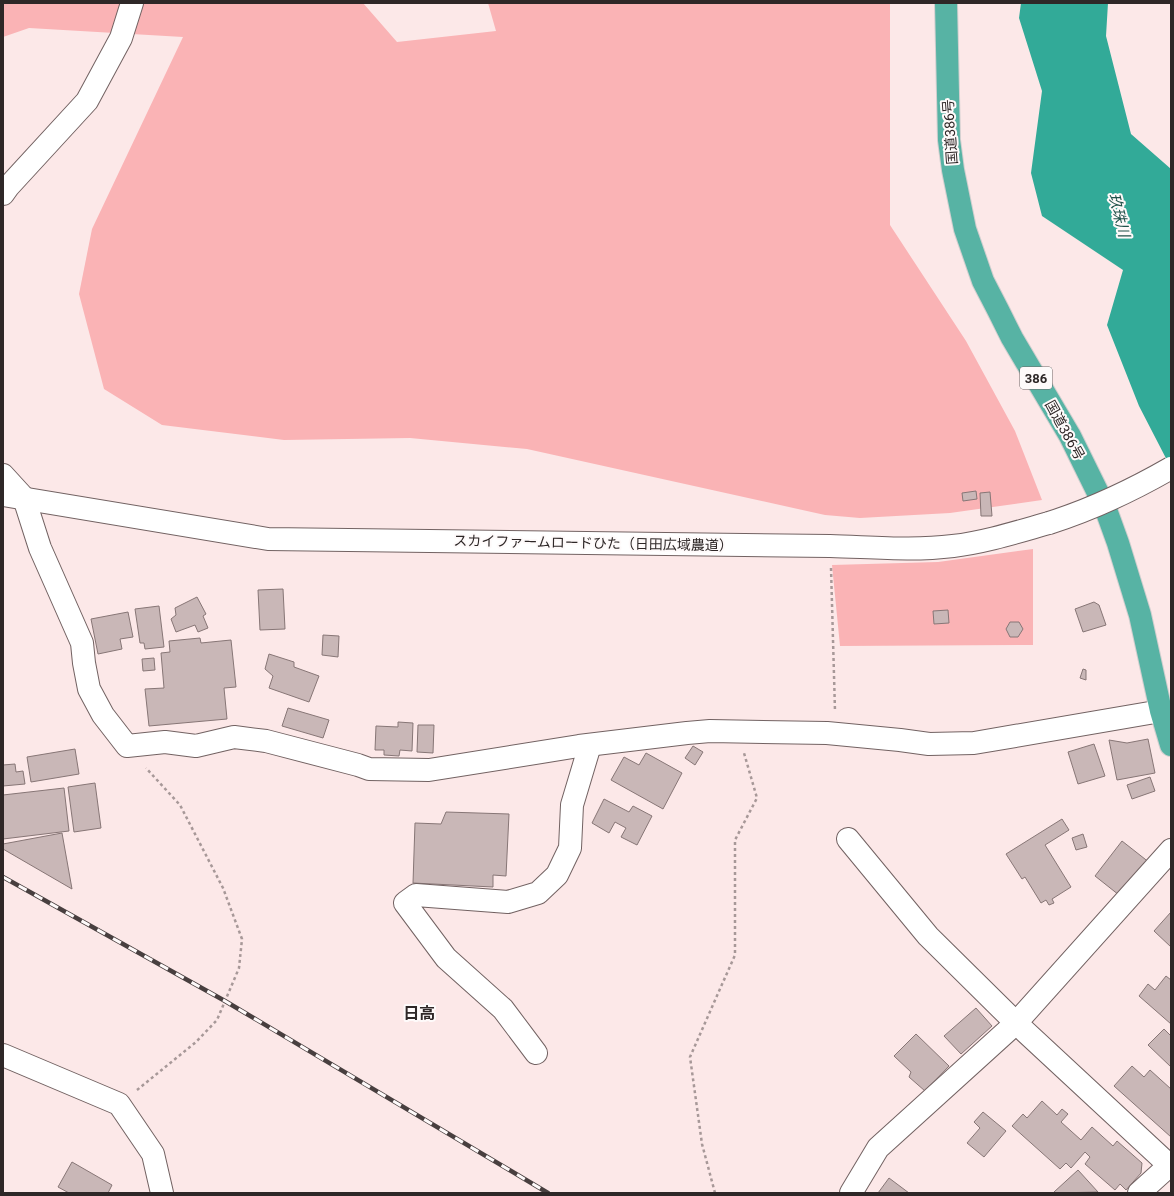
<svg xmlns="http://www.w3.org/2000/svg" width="1174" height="1196" viewBox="0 0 1174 1196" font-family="Roboto,'Noto Sans JP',sans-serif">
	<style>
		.green { fill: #fab3b5 }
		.water { fill: #32aa98 }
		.building { fill: #c9b7b7; stroke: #877676 }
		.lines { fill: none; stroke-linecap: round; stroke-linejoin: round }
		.minor-casing { stroke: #726262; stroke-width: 24 }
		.tertiary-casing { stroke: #726262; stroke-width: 24 }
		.trunk-casing { stroke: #d1cfcf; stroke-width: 24 }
		.path { stroke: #a79898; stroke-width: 2.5; stroke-dasharray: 3 3; stroke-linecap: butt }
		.minor { stroke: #fff; stroke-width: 22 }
		.tertiary { stroke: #fff; stroke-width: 22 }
		.trunk { stroke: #57b3a4; stroke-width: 22 }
		.rail-casing { stroke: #483f3f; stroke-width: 4.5 }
		.rail { stroke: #fefafa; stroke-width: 3; stroke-dasharray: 9; stroke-linecap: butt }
		.tertiary-bridge-casing { stroke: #726262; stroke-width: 24; stroke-linecap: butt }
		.tertiary-bridge { stroke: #fff; stroke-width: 22 }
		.labels { text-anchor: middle; stroke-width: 4; stroke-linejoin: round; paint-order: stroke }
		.shield { fill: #fefafa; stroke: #6c6666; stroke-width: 1 }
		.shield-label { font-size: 13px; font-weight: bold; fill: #2e2727 }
		.street-label { font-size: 14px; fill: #2e2727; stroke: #fefafa }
		.water-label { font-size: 15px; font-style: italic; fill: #21524a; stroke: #fefafa }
		.quarter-label { font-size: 16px; font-weight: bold; fill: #2e2727; stroke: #fefafa }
	</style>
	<rect width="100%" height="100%" fill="#fce8e8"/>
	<g class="green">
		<path d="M3 3H363L397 42 496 31 488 3H890V225L966 341 1015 431 1042 500 950 513 860 518 825 515 527 449 410 438 284 440 162 425 104 389 79 294 92 229 183 37 29 28 3 37Z"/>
		<path d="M1033 549V645L840 646 832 565 938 562Z"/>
	</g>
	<path class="water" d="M1021 3H1108L1106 36 1131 134 1171 169V468L1139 406 1107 325 1123 270 1042 216 1031 173 1042 91 1019 18Z"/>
	<g class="building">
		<path d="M976 491 977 499 963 501 962 493Z"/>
		<path d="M990 492 992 516H981L980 493Z"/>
		<path d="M283 589 285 629 260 630 258 590Z"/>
		<path d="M197 597 206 614 203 616 208 628 198 632 195 625 176 632 171 619 176 615 175 608Z"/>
		<path d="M1094 602 1099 605 1106 625 1083 632 1075 609Z"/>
		<path d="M159 606 164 647 145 649 144 643H140L135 609Z"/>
		<path d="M948 610 949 623 934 624 933 611Z"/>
		<path d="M128 612 133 637 120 639 122 649 98 654 91 619Z"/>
		<path d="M1010 622H1019L1023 629 1018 637H1010L1006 629Z"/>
		<path d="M323 635 339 636 338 657 322 655Z"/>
		<path d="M200 638 201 643 231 640 236 687 224 688 227 719 149 726 145 689 164 688 161 653 170 652 169 641Z"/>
		<path d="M269 654 294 662V667L319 676 309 702 269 688 273 676 265 669Z"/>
		<path d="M154 658 155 670 143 671 142 659Z"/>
		<path d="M1083 669 1086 670V680L1080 678Z"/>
		<path d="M288 708 329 720 323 738 282 726Z"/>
		<path d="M398 722 413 723 412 751 400 750 399 756 384 755V750H375L376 726 398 727Z"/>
		<path d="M418 725H434L433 753 417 752Z"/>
		<path d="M1148 739 1155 773 1117 780 1109 740 1127 743Z"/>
		<path d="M1094 744 1105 776 1078 784 1068 752Z"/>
		<path d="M693 746 703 752 695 765 685 758Z"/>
		<path d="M75 749 79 774 31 782 27 757Z"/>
		<path d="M646 753 682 773 663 809 611 780 624 757 639 765Z"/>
		<path d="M15 764 16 772 23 771 25 784 3 786V765Z"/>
		<path d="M1150 777 1155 791 1132 799 1127 785Z"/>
		<path d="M95 783 101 828 74 832 68 787Z"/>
		<path d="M64 788 69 831 3 839V795Z"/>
		<path d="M604 799 629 812 633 806 652 816 637 845 621 837 626 828 615 822 609 833 592 823Z"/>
		<path d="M446 812 509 814 506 876 493 875V887L413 883 415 823 441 824Z"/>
		<path d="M1062 819 1069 830 1045 845 1071 887 1052 899 1054 903 1049 905 1046 900 1041 903 1025 877 1022 879 1006 854Z"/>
		<path d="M62 833 72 889 3 849V844Z"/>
		<path d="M1083 834 1087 847 1076 850 1072 838Z"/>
		<path d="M1122 841 1150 863 1119 895 1095 876Z"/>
		<path d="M1171 912V947L1154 931Z"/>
		<path d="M1166 976 1171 980V1024L1139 996 1148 984 1155 990Z"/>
		<path d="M976 1008 992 1026 961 1054 944 1036Z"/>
		<path d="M1164 1029 1171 1036V1067L1148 1045Z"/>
		<path d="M916 1034 949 1066 925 1091 909 1077 911 1072 894 1056Z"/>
		<path d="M1132 1066 1144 1077 1150 1070 1171 1089V1137L1114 1086Z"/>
		<path d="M1042 1101 1057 1115 1062 1109 1068 1114 1061 1122 1081 1140 1092 1127 1113 1146 1117 1141 1142 1163 1141 1173 1126 1190 1120 1184 1115 1190 1085 1164 1090 1157 1085 1152 1071 1168 1066 1163 1060 1169 1012 1126 1023 1114 1027 1118Z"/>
		<path d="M983 1112 1006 1131 984 1157 967 1143 980 1128 974 1122Z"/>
		<path d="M72 1162 112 1185 108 1193H69L58 1187Z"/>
		<path d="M1078 1170 1098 1192 1055 1193 1054 1192Z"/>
		<path d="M889 1178 909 1193H878Z"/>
	</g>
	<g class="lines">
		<defs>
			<g id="minor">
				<path d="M3 194 8 187 87 101 121 38 132 3"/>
				<path d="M3 475 24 498 40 548 82 643 84 663 89 689 103 715 127 746 165 742 196 746 234 737 266 741 358 765 369 769 429 770 579 746 687 733 710 731 827 733 900 740 929 744 974 743 1161 711"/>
				<path d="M848 839 928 936 1016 1023 1170 1166"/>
				<path d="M536 1053 503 1009 446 958 405 903 416 895 508 902 538 893 557 875 570 848 572 805 590 745"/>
				<path d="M3 1055 119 1104 153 1154 162 1193"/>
				<path d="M851 1193 878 1148 1016 1023 1171 850"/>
				<path d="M1139 1193 1171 1164"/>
			</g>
			<path id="tertiary" d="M3 495 268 539 830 546C871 547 913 551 953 546 986 542 1017 532 1049 523"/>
			<path id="trunk" d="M946 3 949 140 953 170 965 229 983 281 998 310 1012 338 1070 436 1105 507 1118 543 1140 615 1161 711 1171 745"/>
		</defs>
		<use href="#minor" class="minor-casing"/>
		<use href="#tertiary" class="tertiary-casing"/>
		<use href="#trunk" class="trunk-casing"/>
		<g class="path">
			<path d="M831 568 835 711"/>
			<path d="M137 1090 196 1042 217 1020 239 968 242 939 223 888 180 805 146 768"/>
			<path d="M715 1193 702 1144 690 1057 735 955V840L757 798 744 753"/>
		</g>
		<use href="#minor" class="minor"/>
		<use href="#tertiary" class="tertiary"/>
		<use href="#trunk" class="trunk"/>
		<defs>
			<path id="rail" d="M3 877 225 1001 548 1193"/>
		</defs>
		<use href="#rail" class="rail-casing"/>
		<use href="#rail" class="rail"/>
		<defs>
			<path id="tertiary-bridge" d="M1049 523C1093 509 1131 491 1171 468"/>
		</defs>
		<use href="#tertiary-bridge" class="tertiary-bridge-casing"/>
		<use href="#tertiary-bridge" class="tertiary-bridge"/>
	</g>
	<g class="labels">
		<rect class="shield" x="1020" y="367" width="32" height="22" rx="3"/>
		<g class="shield-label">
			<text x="1036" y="383">386</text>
		</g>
		<g class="street-label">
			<text transform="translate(950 132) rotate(-94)" y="5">国道386号</text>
			<text transform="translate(1065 430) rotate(61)" y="5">国道386号</text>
			<text transform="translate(593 543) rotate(1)" y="5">スカイファームロードひた（日田広域農道）</text>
		</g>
		<g class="water-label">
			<text transform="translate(1119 215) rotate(76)" y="5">玖珠川</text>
		</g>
		<g class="quarter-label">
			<text x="419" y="1019">日高</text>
		</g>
	</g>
	<rect width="1174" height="1196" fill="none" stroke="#2e2727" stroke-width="8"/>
</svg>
